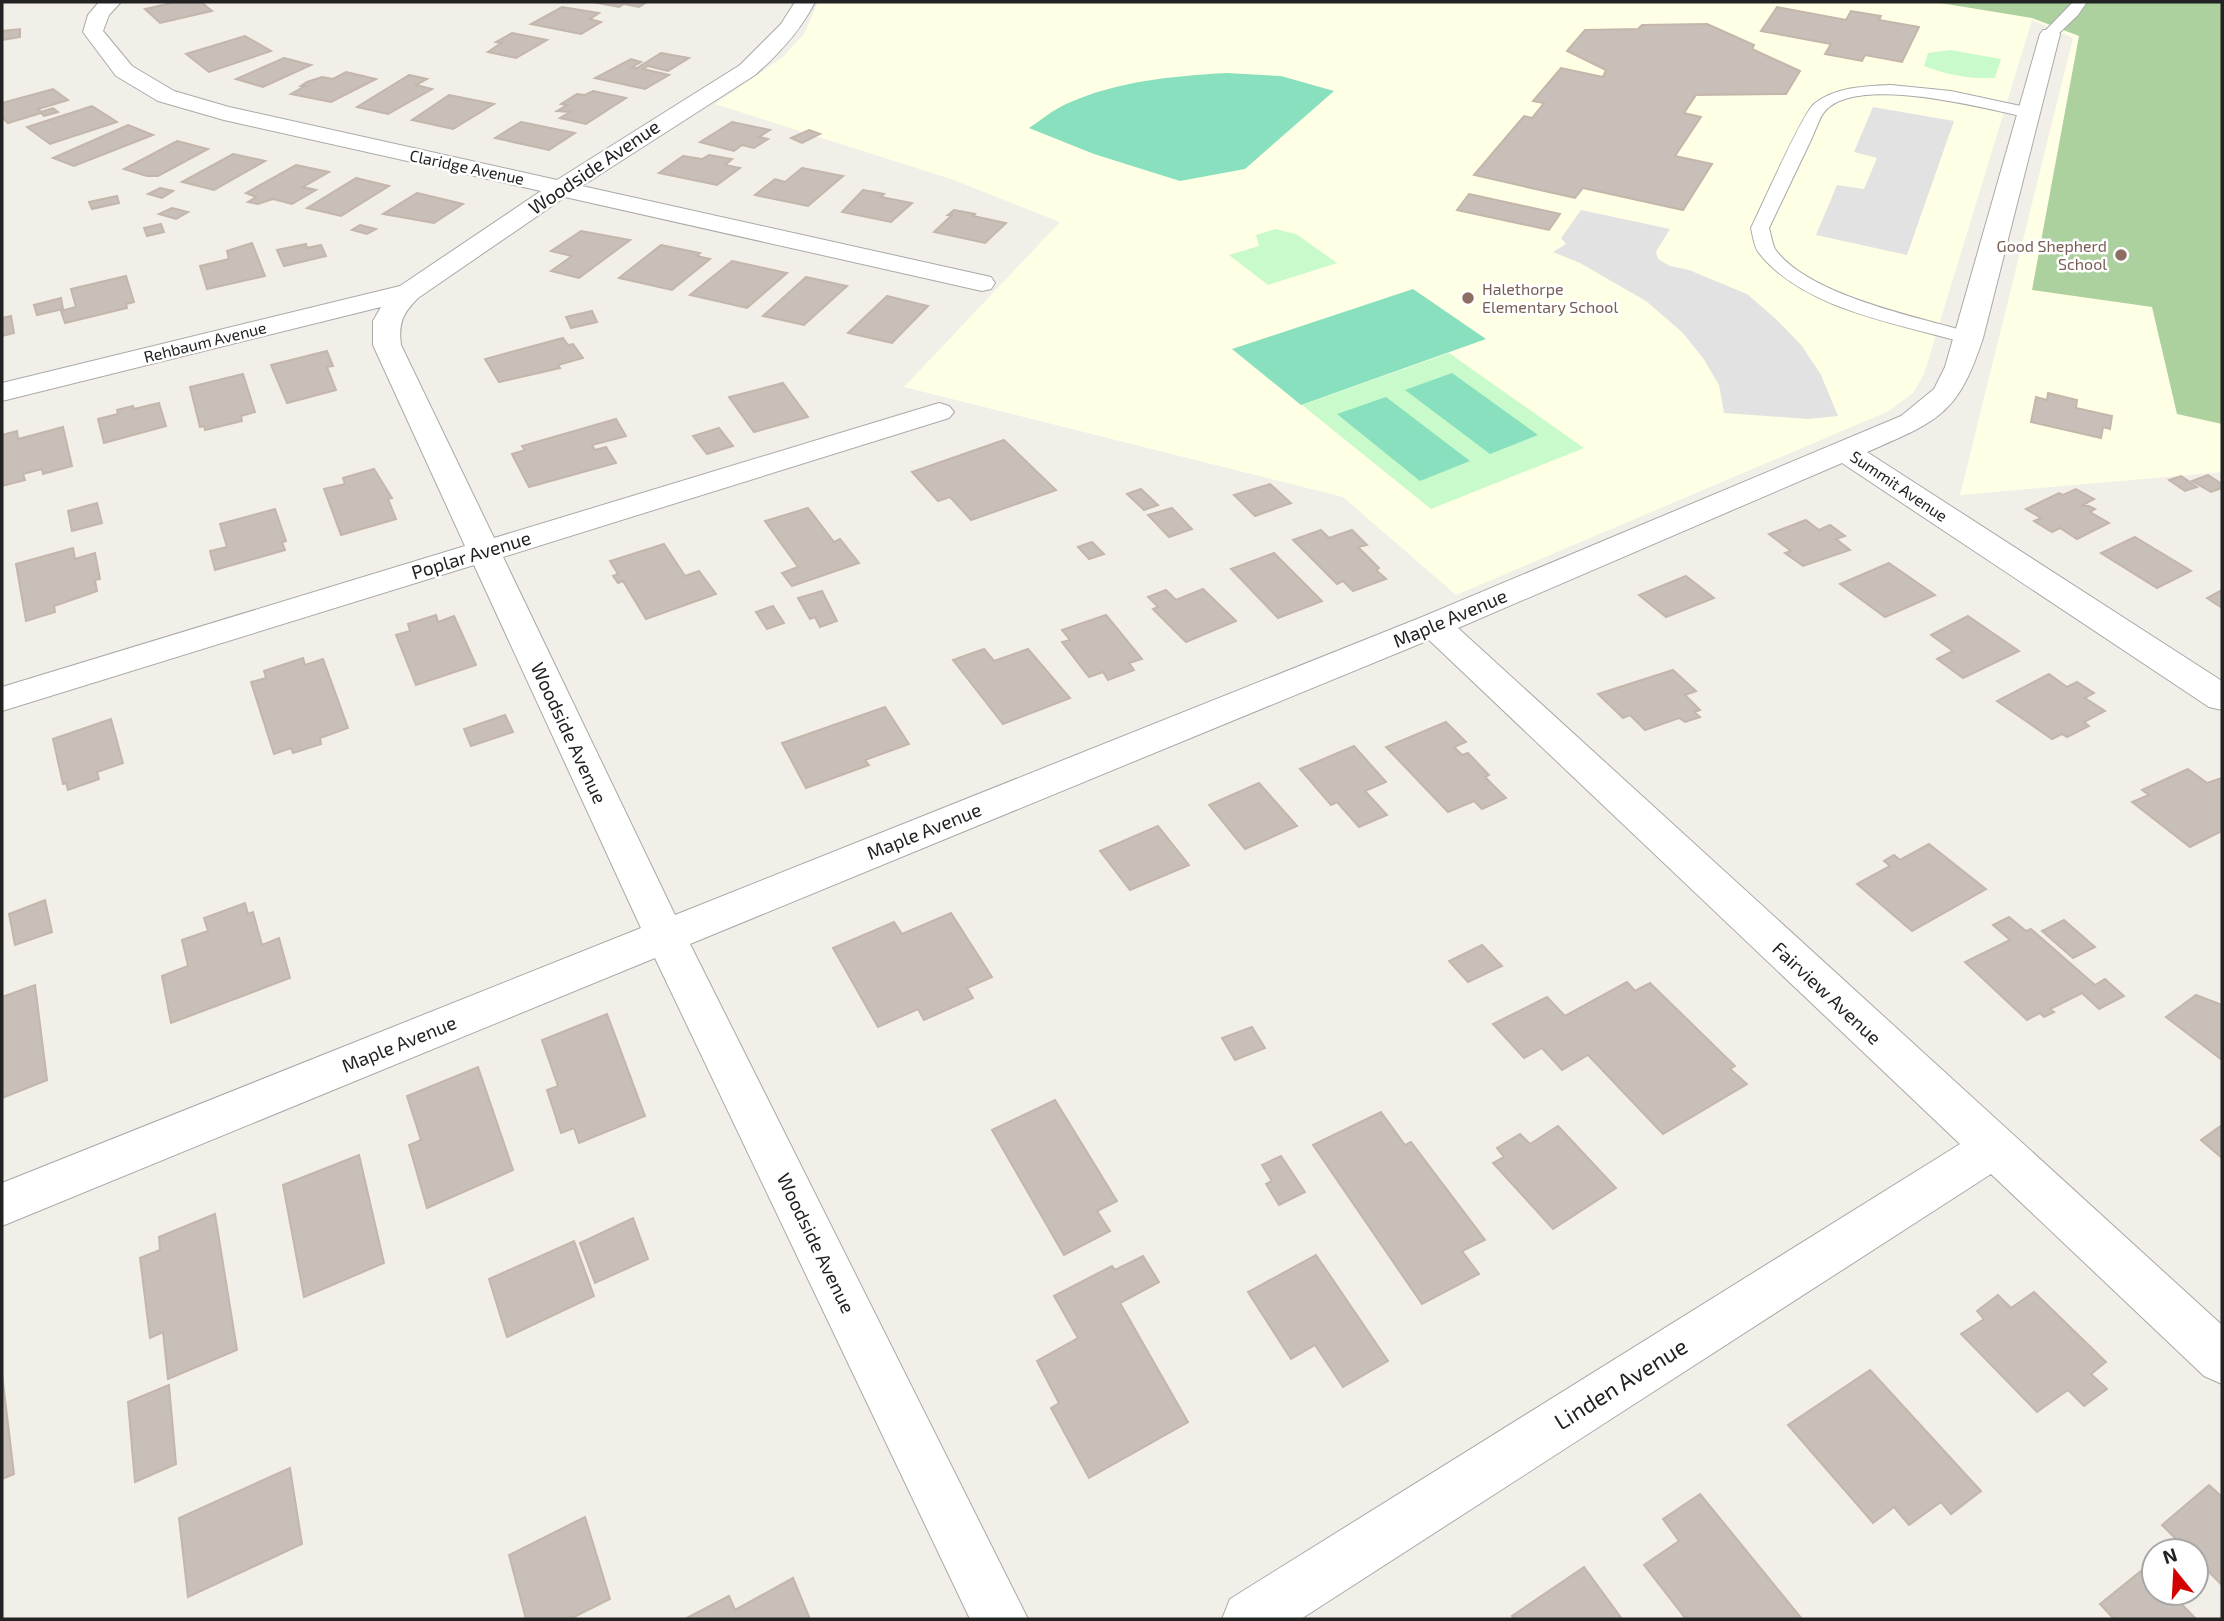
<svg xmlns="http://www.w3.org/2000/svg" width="2224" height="1621" viewBox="0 0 2224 1621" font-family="'Exo 2',sans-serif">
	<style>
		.education { fill: #ffffe5 }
		.forest { fill: #add19e }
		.park { fill: #c8facc }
		.pitch { fill: #88e0be }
		.parking { fill: #e2e2e2 }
		.building { fill: #c7bfb8; stroke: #c4b6ab; stroke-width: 2 }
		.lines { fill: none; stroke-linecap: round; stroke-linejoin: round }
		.lane-casing { stroke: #a9a9a9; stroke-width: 2 }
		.street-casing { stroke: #a9a9a9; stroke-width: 2 }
		.lane { fill: #fff; fill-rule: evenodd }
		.street { fill: #fff; fill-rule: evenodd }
		.education-dot { fill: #8d6e63; stroke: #fff; stroke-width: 2.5 }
		.labels { text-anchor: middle; stroke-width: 5; stroke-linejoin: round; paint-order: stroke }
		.far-street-label { font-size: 16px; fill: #222; stroke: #fff }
		.far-education-label { font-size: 16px; fill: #785e54; stroke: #fff; text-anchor: end }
		.street-label { font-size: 19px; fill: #222; stroke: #fff }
		.near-street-label { font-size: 23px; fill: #222; stroke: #fff }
	</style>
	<rect width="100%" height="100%" fill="#f2efe9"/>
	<path class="education" d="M818 2H2222V472L1960 495 2073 38 2032 20 1924 374 1913 393 1889 411 1456 595 1343 497 904 387 1060 222 951 179 715 104 783 57 804 34Z"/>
	<path class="forest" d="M1934 2H2222V424L2177 414 2152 307 2032 290 2079 36 2032 18Z"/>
	<g class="park">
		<path d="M1950 50 2001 59 1995 78C1971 79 1946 75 1924 66L1928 53Z"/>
		<path d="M1275 229 1296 234 1337 263 1268 285 1229 255 1259 246 1256 235Z"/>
		<path d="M1449 353 1584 448 1431 509 1302 405Z"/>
	</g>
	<g class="pitch">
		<path d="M1227 73 1281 76 1334 91 1245 169 1180 181 1094 154 1029 128C1041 120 1053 110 1066 104 1117 81 1172 76 1227 73Z"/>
		<path d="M1413 289 1486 339 1301 405 1232 349Z"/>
		<path d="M1452 373 1538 435 1490 454 1405 390Z"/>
		<path d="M1386 397 1470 461 1420 481 1337 414Z"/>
	</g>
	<g class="parking">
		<path d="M1873 107 1954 121 1907 255 1816 235 1837 185 1864 189 1877 158 1854 152Z"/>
		<path d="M1581 210 1670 229 1656 252 1658 259 1670 266 1689 270 1747 294 1776 319 1802 346 1821 375 1838 416 1808 419 1724 413 1719 385 1703 358 1682 332 1646 301 1580 263 1553 252 1566 244 1561 238Z"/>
	</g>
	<g class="building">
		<path d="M176 2H201L212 11 160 23 145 9Z"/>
		<path d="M601 2H647L639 7 624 4 619 7 598 3Z"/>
		<path d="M562 7 599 13 590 19 601 22 581 34 531 24Z"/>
		<path d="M1777 7 1846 20 1851 11 1881 16 1879 20 1919 27 1902 62 1865 55 1862 61 1825 54 1831 44 1761 31Z"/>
		<path d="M1707 24 1754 45 1752 49 1800 71 1786 94 1696 95 1684 113 1701 117 1675 156 1712 164 1683 210 1583 188 1575 198 1474 175 1524 116 1532 118 1544 103 1533 101 1561 68 1603 77 1606 70 1567 51 1585 30 1638 29 1642 25Z"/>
		<path d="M20 29V37L2 40V31Z"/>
		<path d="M512 33 547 40 516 58 488 52 501 43 496 42Z"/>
		<path d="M245 36 271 51 209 72 186 54Z"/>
		<path d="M661 53 689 58 668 71 648 66 643 69 669 75 645 89 595 78 631 59 641 62 632 67 637 68Z"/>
		<path d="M284 58 311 65 263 87 236 79Z"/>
		<path d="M346 72 376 79 331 102 291 94 305 86H301L307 82 322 77 333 79Z"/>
		<path d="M409 75 427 79 416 85 432 89 388 114 357 107Z"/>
		<path d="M53 89 68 100 38 109 41 112 53 108 58 112 44 116 41 113 8 123 2 117V103Z"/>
		<path d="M593 91 626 98 586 124 560 118 570 112 557 111 567 105 561 104 577 94 585 95Z"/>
		<path d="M449 95 494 104 453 129 412 120Z"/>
		<path d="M92 106 117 122 50 144 27 127Z"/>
		<path d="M521 122 575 133 549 150 495 138Z"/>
		<path d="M732 122 770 130 759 137 768 139 754 148 742 145 734 151 700 142Z"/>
		<path d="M128 125 153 135 74 166 53 158Z"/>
		<path d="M809 130 820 134 802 143 791 138Z"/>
		<path d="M177 141 208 149 158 176H147L124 169Z"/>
		<path d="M233 154 265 161 214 190 182 182Z"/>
		<path d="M709 155 732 159 725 165 740 168 717 185 659 173 683 156 702 159Z"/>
		<path d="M296 165 329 172 303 187 316 190 292 204 273 199 258 204 248 202 256 197 246 193Z"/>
		<path d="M802 168 843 176 808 206 755 195 775 179 785 182Z"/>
		<path d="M356 178 389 186 341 216 307 208Z"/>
		<path d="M160 188 173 191 162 198 148 194Z"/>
		<path d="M863 190 884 194 881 197 912 203 891 222 842 212Z"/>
		<path d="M417 193 463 204 434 223 383 214Z"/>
		<path d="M1469 194 1560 214 1549 230 1457 210Z"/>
		<path d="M117 196 119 203 92 209 89 202Z"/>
		<path d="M172 208 188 212 176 219 159 214Z"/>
		<path d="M954 210 975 214 973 216 1006 223 985 243 934 232 952 215H948Z"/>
		<path d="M161 224 164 232 147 236 144 228Z"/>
		<path d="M360 225 376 229 367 234 352 230Z"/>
		<path d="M581 231 630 240 579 278 551 271 572 256 551 251Z"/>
		<path d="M252 243 265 276 207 289 200 266 229 259 227 251Z"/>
		<path d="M306 244 307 248 321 245 326 256 284 266 277 250Z"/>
		<path d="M661 245 700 253 697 256 710 259 672 290 619 278Z"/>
		<path d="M732 261 787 273 747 308 690 295Z"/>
		<path d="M126 276 134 302 126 304 127 308 65 323 61 311 76 307 71 289Z"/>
		<path d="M806 277 847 286 804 325 763 316Z"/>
		<path d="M887 296 928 306 892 343 848 333Z"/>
		<path d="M61 298 63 309 37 315 34 305Z"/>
		<path d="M592 311 597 322 571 328 566 317Z"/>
		<path d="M11 316 14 333 2 336V318Z"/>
		<path d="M563 338 568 345 573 344 583 358 558 365 560 368 499 382 485 359Z"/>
		<path d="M327 351 333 366 327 367 336 390 287 403 271 365Z"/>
		<path d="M243 374 255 412 241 416 242 421 205 430 204 426 200 427 190 387Z"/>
		<path d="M783 383 808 417 754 432 729 397Z"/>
		<path d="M2048 393 2077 400 2076 408 2112 416 2110 429 2103 427 2101 438 2031 422 2036 397 2047 400Z"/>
		<path d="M159 403 166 426 104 443 98 419 118 414 117 410 133 406 134 409Z"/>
		<path d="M616 419 626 436 592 445 595 450 606 447 616 463 529 487 512 454 525 450 522 446Z"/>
		<path d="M63 427 72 466 43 474 42 469 23 474 25 480 2 486V435L17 431 18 439Z"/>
		<path d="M719 428 733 446 707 454 693 436Z"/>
		<path d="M1004 440 1056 490 971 520 950 497 938 501 912 472Z"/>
		<path d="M374 469 392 498 388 499 396 519 341 535 324 489 345 484 343 478Z"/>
		<path d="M2208 475 2222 484V488L2211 492 2192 481Z"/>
		<path d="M2181 476 2197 487 2185 491 2169 480Z"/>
		<path d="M1270 484 1291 503 1255 516 1234 495Z"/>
		<path d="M1141 489 1158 505 1144 510 1127 494Z"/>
		<path d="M2076 489 2094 499 2081 506H2089L2095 509 2090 512 2109 523 2077 539 2060 528 2052 532 2034 521 2041 518 2026 509 2059 493 2063 495Z"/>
		<path d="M97 503 102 523 72 531 68 511Z"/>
		<path d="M808 508 834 542 840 539 859 563 792 586 782 573 798 567 765 521Z"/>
		<path d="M1172 508 1192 529 1169 537 1148 515Z"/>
		<path d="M275 509 286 541 282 542 285 550 215 570 210 551 227 547 220 524Z"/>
		<path d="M1806 520 1819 530 1830 525 1845 536 1836 539 1850 550 1803 566 1785 553 1791 551 1769 534Z"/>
		<path d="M1321 530 1329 538 1352 530 1367 545 1358 547 1379 568 1376 570 1386 579 1353 591 1343 581 1337 584 1293 540Z"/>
		<path d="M2135 537 2191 571 2157 588 2101 553Z"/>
		<path d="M1092 542 1104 554 1089 559 1078 547Z"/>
		<path d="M664 544 685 576 699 571 716 594 646 619 623 581 618 583 613 576 618 574 610 561Z"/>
		<path d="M73 548 75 559 95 553 100 579 95 580 97 591 54 606 55 612 26 621 16 564Z"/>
		<path d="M1274 553 1322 601 1278 618 1231 569Z"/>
		<path d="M1889 563 1935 595 1885 617 1840 584Z"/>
		<path d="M1686 576 1714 598 1666 617 1639 595Z"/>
		<path d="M1203 589 1236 621 1186 642 1153 609 1158 607 1148 597 1166 590 1176 600Z"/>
		<path d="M2222 590V608L2207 598Z"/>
		<path d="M822 591 837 621 820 627 815 617 810 619 798 598Z"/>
		<path d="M773 606 784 623 767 629 756 612Z"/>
		<path d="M436 615 438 622 454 616 476 665 416 685 396 635 410 631 408 624Z"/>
		<path d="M1106 615 1142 659 1129 663 1134 670 1108 680 1103 672 1089 677 1062 642 1070 640 1062 630Z"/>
		<path d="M1968 616 2019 651 1963 678 1937 659 1953 651 1931 635Z"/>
		<path d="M984 649 994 661 1028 649 1070 698 1003 724 953 660Z"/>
		<path d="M303 658 305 665 323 659 348 728 320 738 321 744 293 753 291 748 274 754 251 682 266 678 264 671Z"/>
		<path d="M1673 670 1696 691 1685 695 1700 710 1694 712 1700 717 1685 722 1679 718 1645 730 1630 715 1623 718 1598 694Z"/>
		<path d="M2049 674 2067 687 2077 682 2094 693 2085 698 2105 711 2084 722 2089 726 2067 737 2062 734 2052 739 1997 701Z"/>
		<path d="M885 707 909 744 865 760 869 765 806 788 782 743Z"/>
		<path d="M505 715 513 732 471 746 464 729Z"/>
		<path d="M111 719 123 763 97 772 99 779 68 790 66 783 63 784 53 739Z"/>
		<path d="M1446 722 1466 742 1454 747 1462 755 1468 753 1489 775 1485 777 1506 798 1482 809 1474 801 1448 812 1386 747Z"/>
		<path d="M1354 746 1386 782 1365 791 1387 815 1359 827 1337 802 1331 805 1300 769Z"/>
		<path d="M2188 769 2207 783 2222 778V831L2190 847 2132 802 2149 795 2142 790Z"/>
		<path d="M1259 783 1297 826 1245 849 1209 805Z"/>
		<path d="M1158 826 1189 865 1130 890 1100 851Z"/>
		<path d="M1929 844 1986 889 1912 931 1857 884 1890 866 1884 861 1894 855 1900 860Z"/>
		<path d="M45 900 52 932 15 945 9 914Z"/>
		<path d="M245 903 248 914 253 912 262 945 279 938 290 978 171 1023 162 976 188 966 182 940 208 931 204 918Z"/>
		<path d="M951 913 992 977 967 988 973 998 924 1020 918 1009 878 1027 833 948 894 922 902 934Z"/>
		<path d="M2009 917 2026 931 2031 929 2095 985 2105 979 2124 996 2099 1009 2082 993 2050 1009 2054 1012 2044 1017 2040 1013 2027 1020 1965 962 2010 940 1993 925Z"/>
		<path d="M2064 920 2095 947 2073 958 2042 931Z"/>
		<path d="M1482 945 1502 966 1468 982 1449 961Z"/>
		<path d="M1627 982 1635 991 1650 983 1735 1066 1730 1069 1747 1084 1663 1134 1588 1055 1562 1070 1542 1048 1524 1058 1493 1024 1547 997 1565 1016Z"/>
		<path d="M35 985 47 1080 2 1098V997Z"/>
		<path d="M2196 995 2222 1005V1060L2166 1017Z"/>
		<path d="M607 1014 645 1116 579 1143 574 1128 561 1133 547 1090 558 1086 542 1040Z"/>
		<path d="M1252 1027 1265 1048 1235 1060 1222 1038Z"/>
		<path d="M478 1067 513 1170 427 1208 409 1145 421 1140 407 1096Z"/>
		<path d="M1055 1100 1117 1201 1097 1211 1110 1231 1064 1255 992 1130Z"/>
		<path d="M1381 1112 1405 1145 1411 1142 1485 1240 1462 1251 1479 1274 1422 1304 1313 1145Z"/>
		<path d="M2222 1125V1158L2201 1140Z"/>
		<path d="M1558 1126 1616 1188 1553 1229 1493 1163 1504 1157 1497 1148 1520 1134 1530 1144Z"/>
		<path d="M359 1155 384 1263 304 1297 283 1185Z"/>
		<path d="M1281 1156 1305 1192 1279 1205 1266 1184 1272 1181 1262 1165Z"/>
		<path d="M215 1214 237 1350 168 1379 163 1332 150 1338 140 1258 160 1250 159 1237Z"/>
		<path d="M633 1218 648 1259 595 1283 580 1243Z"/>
		<path d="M574 1241 594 1296 507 1337 489 1279Z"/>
		<path d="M1316 1255 1388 1361 1343 1387 1315 1345 1291 1359 1248 1292Z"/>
		<path d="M1143 1256 1159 1282 1120 1303 1188 1422 1089 1478 1051 1408 1059 1403 1037 1361 1078 1338 1054 1296 1112 1266 1115 1270Z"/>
		<path d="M2034 1292 2106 1362 2091 1374 2107 1389 2084 1406 2068 1390 2037 1412 1961 1334 1984 1319 1977 1311 1998 1295 2011 1308Z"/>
		<path d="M1870 1370 1981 1491 1951 1514 1941 1502 1909 1525 1894 1507 1873 1523 1788 1425Z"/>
		<path d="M2 1374 14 1474 2 1479Z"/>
		<path d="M169 1385 176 1464 135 1482 128 1402Z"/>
		<path d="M290 1468 302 1544 188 1597 179 1518Z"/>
		<path d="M2209 1485 2222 1497V1585L2196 1559V1551H2188L2162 1525Z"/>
		<path d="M1700 1494 1802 1619H1686L1644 1565 1679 1541 1663 1519Z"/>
		<path d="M585 1517 610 1599 570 1619H526L509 1555Z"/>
		<path d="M1584 1567 1622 1619H1514L1512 1616Z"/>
		<path d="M2146 1567 2154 1576V1593H2171L2196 1619H2114L2100 1604Z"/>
		<path d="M793 1578 810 1619H685L729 1596 735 1610Z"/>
	</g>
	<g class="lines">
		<defs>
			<g id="lane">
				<path d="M2073 2H2087L2078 15 2055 37H2045L2042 34 2045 31Z"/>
				<path d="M1891 85 1951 91 2030 108 2038 113 2030 118C1986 109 1859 74 1825 111 1819 118 1815 132 1811 140 1797 169 1783 199 1769 228 1771 234 1772 243 1775 249 1808 296 1922 318 1976 334L1979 338 1976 342H1962C1897 323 1803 309 1759 253 1754 247 1753 236 1751 228 1761 208 1803 112 1814 104 1835 87 1865 86 1891 85Z"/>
			</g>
			<path id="street" d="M99 2H121L109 15 103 31 132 66 174 91 229 107 557 180 740 65 781 24 795 2H815C800 31 780 53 755 75L582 186 982 275 991 277 995 283 991 289 982 291 565 197 418 298C403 313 398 323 401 345L494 538 929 406 939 403 949 406 954 412 949 418 503 557 675 915 1422 617 1901 416 1934 389 1945 367 2040 34 2043 30H2057L2060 34 1983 338C1958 415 1938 421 1867 452L2222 681V710L2209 707 1842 463 1458 628 2222 1325V1384L2204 1376 1991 1174 1301 1619H1222L1230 1599 1960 1144 1429 640 690 944 1028 1619H970L655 958 2 1226V1183L641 928 474 565 2 711V687L465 546 373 345V321L381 307 2 401V383L400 286 541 191 224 120 158 101 116 76 83 32 88 15Z"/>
		</defs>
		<use href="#lane" class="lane-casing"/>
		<use href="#street" class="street-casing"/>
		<use href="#lane" class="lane"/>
		<use href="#street" class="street"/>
	</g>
	<g class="education-dot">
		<circle cx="2121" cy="255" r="7"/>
		<circle cx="1468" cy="298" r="7"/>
	</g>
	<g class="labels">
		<g class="far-street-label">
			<text transform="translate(467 167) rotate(12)" y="6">Claridge Avenue</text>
			<text transform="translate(205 342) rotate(-14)" y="6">Rehbaum Avenue</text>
			<text transform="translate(1899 486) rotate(34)" y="6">Summit Avenue</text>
		</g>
		<g class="far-education-label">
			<text x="2107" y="252">Good Shepherd<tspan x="2107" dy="18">School</tspan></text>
			<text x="1482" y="295" text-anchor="start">Halethorpe<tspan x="1482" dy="18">Elementary School</tspan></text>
		</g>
		<g class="street-label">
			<text transform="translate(594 167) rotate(-34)" y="7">Woodside Avenue</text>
			<text transform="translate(471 555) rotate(-17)" y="7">Poplar Avenue</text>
			<text transform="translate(1450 618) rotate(-23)" y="7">Maple Avenue</text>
			<text transform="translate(569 733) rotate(65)" y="7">Woodside Avenue</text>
			<text transform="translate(924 831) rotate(-22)" y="7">Maple Avenue</text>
			<text transform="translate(1827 993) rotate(43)" y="7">Fairview Avenue</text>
			<text transform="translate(399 1044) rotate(-22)" y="7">Maple Avenue</text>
			<text transform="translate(816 1243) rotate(64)" y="7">Woodside Avenue</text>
		</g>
		<g class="near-street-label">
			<text transform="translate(1621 1384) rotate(-32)" y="8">Linden Avenue</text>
		</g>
	</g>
	<rect width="2224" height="1621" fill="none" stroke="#222222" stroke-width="7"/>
	<g transform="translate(2175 1572) rotate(342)"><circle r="33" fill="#ffffff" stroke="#a7a7a7" stroke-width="2"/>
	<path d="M0-5L12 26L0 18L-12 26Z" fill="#d40000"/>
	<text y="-10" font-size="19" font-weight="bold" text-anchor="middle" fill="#222222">N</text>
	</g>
</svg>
